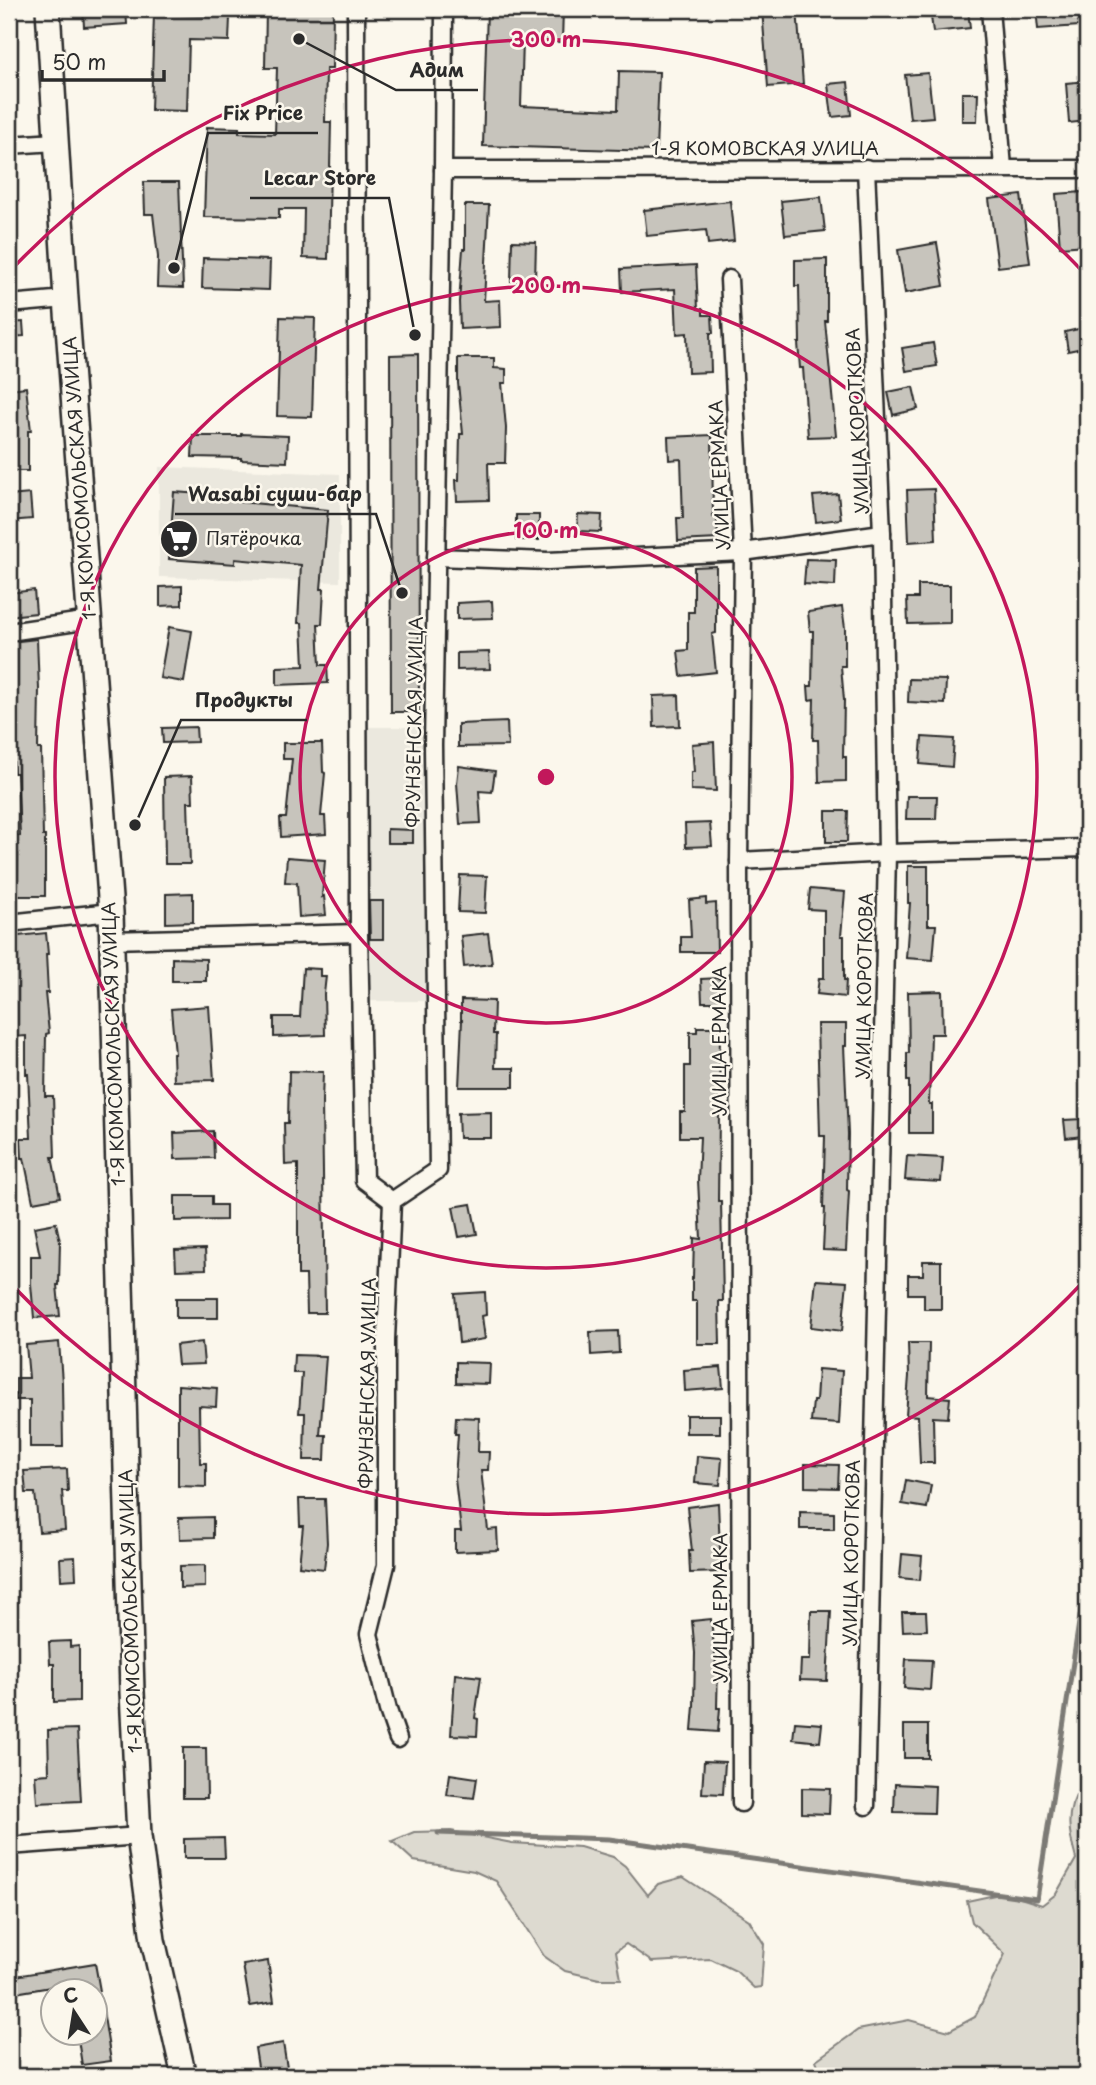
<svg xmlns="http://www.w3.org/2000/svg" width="1096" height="2085" viewBox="0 0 1096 2085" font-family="'Playpen Sans',sans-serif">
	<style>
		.built { fill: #ebe8de }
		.green { fill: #dddad0; stroke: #84827e; stroke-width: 2 }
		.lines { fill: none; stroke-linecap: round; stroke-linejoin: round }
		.stream { stroke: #7b7a75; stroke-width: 5 }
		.building { fill: #c7c4bc; stroke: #2b2b2b; stroke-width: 2 }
		.minor-casing { stroke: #2b2b2b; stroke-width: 21 }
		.secondary-casing { stroke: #2b2b2b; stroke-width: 28 }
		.minor { stroke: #fbf7ec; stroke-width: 16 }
		.secondary { stroke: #fbf7ec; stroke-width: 23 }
		.ring { fill: none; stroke: #c2185b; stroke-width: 3.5 }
		.labels { text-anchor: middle; stroke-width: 5; stroke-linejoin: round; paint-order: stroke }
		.street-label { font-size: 18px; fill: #2b2b2b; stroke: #fbf7ec }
		.poi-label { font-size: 18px; fill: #2b2b2b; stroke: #fbf7ec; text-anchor: start }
		.centre { fill: #c2185b; stroke: #fbf7ec; stroke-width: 3.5 }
		.ring-label { font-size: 21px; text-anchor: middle; font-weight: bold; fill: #c2185b; stroke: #fbf7ec; stroke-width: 5; stroke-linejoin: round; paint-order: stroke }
		.leader { fill: none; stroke: #2b2b2b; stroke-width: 2.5 }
		.callout-dot { fill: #2b2b2b; stroke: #fbf7ec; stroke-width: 2.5 }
		.callout-label { font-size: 19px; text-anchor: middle; font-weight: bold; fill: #2b2b2b; stroke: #fbf7ec; stroke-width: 5; stroke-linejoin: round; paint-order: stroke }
	</style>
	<rect width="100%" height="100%" fill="#fbf7ec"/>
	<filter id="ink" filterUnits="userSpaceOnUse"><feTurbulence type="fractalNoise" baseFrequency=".0143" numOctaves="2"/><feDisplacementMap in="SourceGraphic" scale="14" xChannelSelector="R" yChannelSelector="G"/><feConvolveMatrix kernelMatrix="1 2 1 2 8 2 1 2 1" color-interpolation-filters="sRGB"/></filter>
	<g filter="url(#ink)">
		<g class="built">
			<path d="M159 467 340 474V582L159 577Z"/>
			<path d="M365 727H425L426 1001H365Z"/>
		</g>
		<g class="green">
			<path d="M1080 1789 1087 1792V2076H822L816 2060 858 2030 909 2020 949 2031 975 2017 1005 1954 972 1922 967 1901 1004 1893 1042 1905 1056 1894 1076 1859C1069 1834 1064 1812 1080 1789Z"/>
			<path d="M451 1831 512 1843 580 1847 613 1857 625 1866 648 1895 658 1884 683 1877 749 1920 764 1944 761 1987 754 1988 736 1971 711 1959 652 1962 626 1944 616 1951 621 1979H599L565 1971 544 1956 496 1881 474 1871 414 1861 392 1841 414 1832Z"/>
		</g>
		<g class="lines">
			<path class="stream" d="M438 1833 609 1839 1037 1899 1087 1570"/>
		</g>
		<g class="building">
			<path d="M83 9H126L127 24 84 27Z"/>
			<path d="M266 9H333L332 69H326L325 122H331L328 259 303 258 304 209H279V218L204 217 207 127 239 128V133L275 134 277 68H265Z"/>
			<path d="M487 9H563L562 42 523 41 521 106 618 110 619 71 659 72 656 151 483 146Z"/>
			<path d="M762 9H797L803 84 768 87Z"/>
			<path d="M930 9H968L970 28 933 32Z"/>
			<path d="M1036 9H1077L1079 26 1038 29Z"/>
			<path d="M154 14 230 17 229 41 189 40 187 111 151 110Z"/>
			<path d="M928 73 933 117 910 119 905 75Z"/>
			<path d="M1087 81V121L1069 123 1066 83Z"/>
			<path d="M848 82 851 115 832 117 828 84Z"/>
			<path d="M962 93H978L977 121H962Z"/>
			<path d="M144 182H179L183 288 157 287 158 257 153 214H145Z"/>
			<path d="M1083 192 1087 245 1060 247 1056 194Z"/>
			<path d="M1021 195 1030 263 998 267 989 199Z"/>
			<path d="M821 197 825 231 785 235 781 201Z"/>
			<path d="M730 201 734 241 708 244 706 230 647 236 644 210Z"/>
			<path d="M465 205H489L484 301 500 300 501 327 460 329 459 302 463 249H465Z"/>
			<path d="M512 241 536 242 535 281H511Z"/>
			<path d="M937 243 944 286 905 293 898 250Z"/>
			<path d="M203 258 270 260 269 290 202 288Z"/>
			<path d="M827 259V321H825L836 436 808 437 803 368H800L798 343H800L799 286H795V260Z"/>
			<path d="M696 265 698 309H703V315H712L713 333H710L711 372 688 373 687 333 677 334 675 289 622 292 621 269Z"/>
			<path d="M280 317 315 318 312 417 277 416Z"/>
			<path d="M23 322 24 336 9 337V323Z"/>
			<path d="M1087 327V347L1068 351 1065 332Z"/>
			<path d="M933 343 937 366 906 371 902 348Z"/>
			<path d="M418 354 419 712H391L390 355Z"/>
			<path d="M458 358H494V368L506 369V383H502L506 428 505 463H488L489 500 457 501 456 480H459L460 434H463L458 383Z"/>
			<path d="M26 387 31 431H28V471H9V389Z"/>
			<path d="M913 387 918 409 893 415 888 392Z"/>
			<path d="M241 434 288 436 287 462 241 460V458L192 457 193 436H241Z"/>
			<path d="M712 435 713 517H717L718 539 678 541 677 518H683L681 459 669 460 668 437Z"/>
			<path d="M934 489 936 540 909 542 907 490Z"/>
			<path d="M174 492 240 497V502L328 510 321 589H324L322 624H318L320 665H327L328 683 277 685V667L304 666 302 623H298L301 565 235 559V564L169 559Z"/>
			<path d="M30 494 32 519 9 521V496Z"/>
			<path d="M838 494 841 519 816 522 813 496Z"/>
			<path d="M578 514 602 515 601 532 577 531Z"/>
			<rect x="516" y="515" width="23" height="25"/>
			<path d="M806 559 836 560 835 586 804 584Z"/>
			<path d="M716 566V633L712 634 716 672 681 676 678 651 688 650V612H694V567Z"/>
			<path d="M918 585H950V623L908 624 907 598H918Z"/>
			<path d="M182 586V605L160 606V587Z"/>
			<path d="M34 590 36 613 9 616V593Z"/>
			<path d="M492 601 493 618 457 619V603Z"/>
			<path d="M842 607 845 628V666H841L844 700 843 757H846V781L819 782 818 740H813L814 699 809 700 808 686H812L813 631H810L808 612Z"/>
			<path d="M169 627 192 631 184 682 160 678Z"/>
			<path d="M37 639 39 689 38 749H41L43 836H45V896H17L18 854H15L16 836H20L17 773H14L13 734H10L11 699H13L10 642Z"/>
			<path d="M489 652 490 669 457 670V653Z"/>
			<path d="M909 679 946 680 945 704 908 702Z"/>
			<path d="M679 695 680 726 654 727 653 696Z"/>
			<path d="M507 722 508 746 458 747V724Z"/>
			<path d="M196 727 197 742 163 743 162 728Z"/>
			<path d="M922 737 954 739 952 767 920 764Z"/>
			<path d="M714 742 716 791 691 790V772H694L692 744Z"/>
			<path d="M283 743H322L323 772 325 773 321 816H325L326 834 281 837 280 818H286L292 759H283Z"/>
			<path d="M459 766 495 771 492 792 479 791 481 823 460 824 457 783Z"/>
			<path d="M192 776 193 802H188L190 864H165L164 777Z"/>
			<path d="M907 796H937L936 819H906Z"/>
			<path d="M826 811H848L847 842H826Z"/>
			<path d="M710 823 712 846 686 847 685 824Z"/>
			<path d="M387 829 413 830V843H387Z"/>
			<path d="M287 857 325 860 322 897 324 896 326 915 299 917 297 883 285 882Z"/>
			<path d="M908 866H928V925H936L933 960 906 958 910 903H908Z"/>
			<path d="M460 875 487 876 485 913 458 912Z"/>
			<path d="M810 889 845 892 841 936H844V980H846L845 997 817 994 819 978H824V910L808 909Z"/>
			<path d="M193 893V922L166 923V894Z"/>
			<path d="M706 898V904L716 903 717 952H681V937H691L689 900Z"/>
			<path d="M369 901H383V939H370Z"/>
			<path d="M46 933 48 954H46L48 993H45L49 1033 46 1034 45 1096H53L55 1157H52L60 1197 33 1202 24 1158H22L21 1138H31L28 1074H26V1036L13 1037 11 1012 9 937Z"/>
			<path d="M488 933 492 964 464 967 461 936Z"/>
			<path d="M172 958 206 959V981H172Z"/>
			<path d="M303 968 320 969V976H326L324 994 325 1035 274 1037V1017H300Z"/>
			<path d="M720 978V1002H702L701 979Z"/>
			<path d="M942 991 943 1034H931L929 1104H932V1133H909V1081H907V1053H909L908 992Z"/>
			<path d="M461 1000 494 1001 493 1034H496L495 1068H514V1087H459L462 1020H461Z"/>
			<path d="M209 1006 214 1080 174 1081 173 1054H175L171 1009Z"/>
			<path d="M817 1024H846V1046H844L848 1134 847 1190 849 1191 846 1251 823 1250 825 1208H823L825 1136H820Z"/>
			<path d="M697 1027H720L718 1201H721L723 1301H719L720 1344H697V1301H692V1278H693L694 1238 701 1239 698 1180 700 1137H680V1112H685V1066H690V1032H697Z"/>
			<path d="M289 1071 323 1072 322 1102 325 1313H307L306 1275H298V1164L285 1165 284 1123H288Z"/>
			<path d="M491 1112V1138H459L458 1113Z"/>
			<path d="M1082 1119 1083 1136 1066 1138 1064 1120Z"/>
			<path d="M213 1131 214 1158 175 1159 174 1133Z"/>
			<path d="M907 1156 943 1158 941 1182 905 1180Z"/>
			<path d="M175 1196H212V1205H226V1220L175 1221Z"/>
			<path d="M471 1204 477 1234 459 1237 453 1207Z"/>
			<path d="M56 1223 60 1241 59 1285H57L60 1316 34 1318 31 1284V1256H40L34 1227Z"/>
			<path d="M205 1249 206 1269 176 1270 175 1250Z"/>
			<path d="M923 1261H941V1309H924V1294H908V1275H923Z"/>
			<path d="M816 1280 847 1282 842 1331 811 1327Z"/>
			<path d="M485 1292 486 1315 482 1316 485 1339 459 1343 455 1294Z"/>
			<rect x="176" y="1298" width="42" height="20"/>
			<path d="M618 1331 619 1353 591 1355 590 1332Z"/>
			<path d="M59 1342 62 1382 63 1447H30V1400H16V1378H29L26 1345Z"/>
			<path d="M202 1342 204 1364 178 1365 176 1345Z"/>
			<path d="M908 1343H929L928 1396 950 1398 948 1418 933 1417 934 1463H920L918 1416 906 1415 909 1376Z"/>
			<path d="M294 1355 326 1356 320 1435H326L325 1460H304L305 1413H299L302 1373H293Z"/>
			<path d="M456 1362 490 1363 489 1384 456 1383Z"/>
			<path d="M721 1367 723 1388 685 1391 684 1370Z"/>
			<path d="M818 1369 842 1371 839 1424 811 1422 813 1401H816Z"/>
			<path d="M178 1385 217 1388 216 1407 199 1406 200 1463H206V1487L178 1486Z"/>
			<rect x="686" y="1415" width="34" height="18"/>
			<path d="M456 1417 479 1418 478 1452H489L488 1470H481L488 1530 497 1529 498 1550 455 1552V1531H461L455 1479 458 1434H455Z"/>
			<path d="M697 1456 722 1458 720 1485 695 1483Z"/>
			<path d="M805 1464 839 1465 838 1488 805 1487Z"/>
			<path d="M67 1469 68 1491H62L65 1530 39 1532 35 1493H26L24 1471Z"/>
			<path d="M906 1480 931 1485 927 1508 902 1504Z"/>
			<path d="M299 1499H325L327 1543 324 1569 299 1566 303 1526H300Z"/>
			<path d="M718 1503 721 1572 690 1573 689 1551H692L687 1507Z"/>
			<path d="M800 1512 834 1513V1529H800Z"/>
			<path d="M213 1517V1538L180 1539 179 1518Z"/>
			<path d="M902 1554 922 1556 920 1580 900 1578Z"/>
			<path d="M75 1557 76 1579 61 1580 60 1558Z"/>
			<path d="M205 1565V1587L180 1588V1566Z"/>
			<path d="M811 1611H831L827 1681 800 1680 801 1660H810Z"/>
			<path d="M902 1612H926L927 1630 903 1631Z"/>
			<path d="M711 1619 716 1665H718L717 1708H720L718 1732 692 1730 694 1706 695 1653 692 1621Z"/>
			<path d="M70 1641V1647L79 1646V1701L54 1702V1664H50L49 1642Z"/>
			<path d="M906 1659 932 1660 930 1690 904 1688Z"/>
			<path d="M455 1674 481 1677 475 1718 478 1719 477 1736 451 1735Z"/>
			<path d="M795 1722 822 1724 820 1742 793 1739Z"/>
			<rect x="904" y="1725" width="24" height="33"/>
			<path d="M77 1729 81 1801 37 1803 35 1775 49 1774 48 1730Z"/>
			<path d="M183 1748H206L207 1798H183Z"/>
			<path d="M704 1761 725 1762 723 1794 702 1793Z"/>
			<path d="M450 1774 477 1778 474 1798 447 1795Z"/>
			<path d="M895 1784 935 1786 934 1813 894 1812Z"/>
			<path d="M802 1788 830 1789 829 1814 802 1813Z"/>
			<path d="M224 1838 225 1858H184V1839Z"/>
			<path d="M268 1961 274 2002 250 2006 243 1965Z"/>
			<path d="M95 1963 100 1991H70L69 1984 9 1994V1977Z"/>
			<path d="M102 2004 111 2061 82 2065 77 2033H94V2005Z"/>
			<path d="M283 2043 287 2068 259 2073 255 2048Z"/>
		</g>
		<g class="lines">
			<defs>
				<g id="minor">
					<path d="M356 9 359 933 364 1180 392 1201"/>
					<path d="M990 9 1003 168"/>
					<path d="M9 145 56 142"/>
					<path d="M866 168 882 533 887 853 866 1806"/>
					<path d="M443 170 1087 169"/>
					<path d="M729 279 743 552 739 861 741 1803"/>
					<path d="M9 304 66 299"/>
					<path d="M436 557 548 561 743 552 882 533"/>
					<path d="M9 632 90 620"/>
					<path d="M739 861 887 853 1087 848"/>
					<path d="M9 923 111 912"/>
					<path d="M112 940 359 933"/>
					<path d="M398 1739 388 1710 369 1634 386 1565V1340L392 1201 438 1170 433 745 443 170 444 9"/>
					<path d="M9 1846 139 1836"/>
				</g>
				<path id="secondary" d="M48 9 66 299 111 912 132 1692 139 1836 153 1940 184 2076"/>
			</defs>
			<use href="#minor" class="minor-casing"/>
			<use href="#secondary" class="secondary-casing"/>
			<use href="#minor" class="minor"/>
			<use href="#secondary" class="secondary"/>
		</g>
	</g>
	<g class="ring">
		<circle cx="546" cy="777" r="246"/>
		<circle cx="546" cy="777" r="491"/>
		<path d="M1085 1280A737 737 0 0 1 11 1284M11 270A737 737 0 0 1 1085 274"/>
	</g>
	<defs>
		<symbol id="supermarket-disc" viewBox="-11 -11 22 22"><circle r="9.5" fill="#2b2b2b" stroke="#fbf7ec"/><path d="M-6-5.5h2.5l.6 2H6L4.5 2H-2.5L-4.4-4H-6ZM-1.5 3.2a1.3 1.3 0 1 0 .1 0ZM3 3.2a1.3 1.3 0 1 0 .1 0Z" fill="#fff"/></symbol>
	</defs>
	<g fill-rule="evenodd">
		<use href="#supermarket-disc" x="157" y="517" width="44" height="44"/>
	</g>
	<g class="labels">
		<g class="street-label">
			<text x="765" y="155">1-Я КОМОВСКАЯ УЛИЦА</text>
			<text transform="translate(858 421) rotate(-93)" y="6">УЛИЦА КОРОТКОВА</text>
			<text transform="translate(720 475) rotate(-93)" y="6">УЛИЦА ЕРМАКА</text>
			<text transform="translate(80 478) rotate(-94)" y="6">1-Я КОМСОМОЛЬСКАЯ УЛИЦА</text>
			<text transform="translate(415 722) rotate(-89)" y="6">ФРУНЗЕНСКАЯ УЛИЦА</text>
			<text transform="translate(865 986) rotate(-89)" y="6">УЛИЦА КОРОТКОВА</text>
			<text transform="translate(720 1041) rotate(-90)" y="6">УЛИЦА ЕРМАКА</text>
			<text transform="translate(114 1044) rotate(-92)" y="6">1-Я КОМСОМОЛЬСКАЯ УЛИЦА</text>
			<text transform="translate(368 1383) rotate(-89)" y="6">ФРУНЗЕНСКАЯ УЛИЦА</text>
			<text transform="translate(852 1553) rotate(-89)" y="6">УЛИЦА КОРОТКОВА</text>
			<text transform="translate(721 1608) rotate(-90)" y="6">УЛИЦА ЕРМАКА</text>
			<text transform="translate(131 1611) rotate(-92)" y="6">1-Я КОМСОМОЛЬСКАЯ УЛИЦА</text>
		</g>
		<g class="poi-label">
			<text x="206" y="545">Пятёрочка</text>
		</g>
	</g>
	<circle cx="546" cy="777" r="10" class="centre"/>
	<g class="ring-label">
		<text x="546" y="47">300 m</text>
		<text x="546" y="293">200 m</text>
		<text x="546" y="538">100 m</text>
	</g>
	<path class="leader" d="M299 39L396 90H478M174 268L208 133H318M415 335L389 198H250M402 593L376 514H175M135 825L181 720H307"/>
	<g class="callout-dot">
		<circle cx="299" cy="39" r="7"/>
		<circle cx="174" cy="268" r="7"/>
		<circle cx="415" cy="335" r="7"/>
		<circle cx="402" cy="593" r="7"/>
		<circle cx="135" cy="825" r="7"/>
	</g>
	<g class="callout-label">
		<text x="437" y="77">Адим</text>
		<text x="263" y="120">Fix Price</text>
		<text x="320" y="185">Lecar Store</text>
		<text x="275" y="501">Wasabi суши-бар</text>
		<text x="244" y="707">Продукты</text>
	</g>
	<rect width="1096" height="2085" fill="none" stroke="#fbf7ec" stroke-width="35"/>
	<rect x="18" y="18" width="1061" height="2050" fill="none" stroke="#2b2b2b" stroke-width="2.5" filter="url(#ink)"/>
	<g transform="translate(74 2012) rotate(348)"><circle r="33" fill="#fbf7ec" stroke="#a8a59f" stroke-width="2"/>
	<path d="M0-5L12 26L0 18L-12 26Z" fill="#2b2b2b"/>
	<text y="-10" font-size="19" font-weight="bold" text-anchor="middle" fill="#2b2b2b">С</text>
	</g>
	<path d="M42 70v10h122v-10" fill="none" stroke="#2b2b2b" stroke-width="3.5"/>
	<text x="52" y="70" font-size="21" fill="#2b2b2b" stroke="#fbf7ec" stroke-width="5" paint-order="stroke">50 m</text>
</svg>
